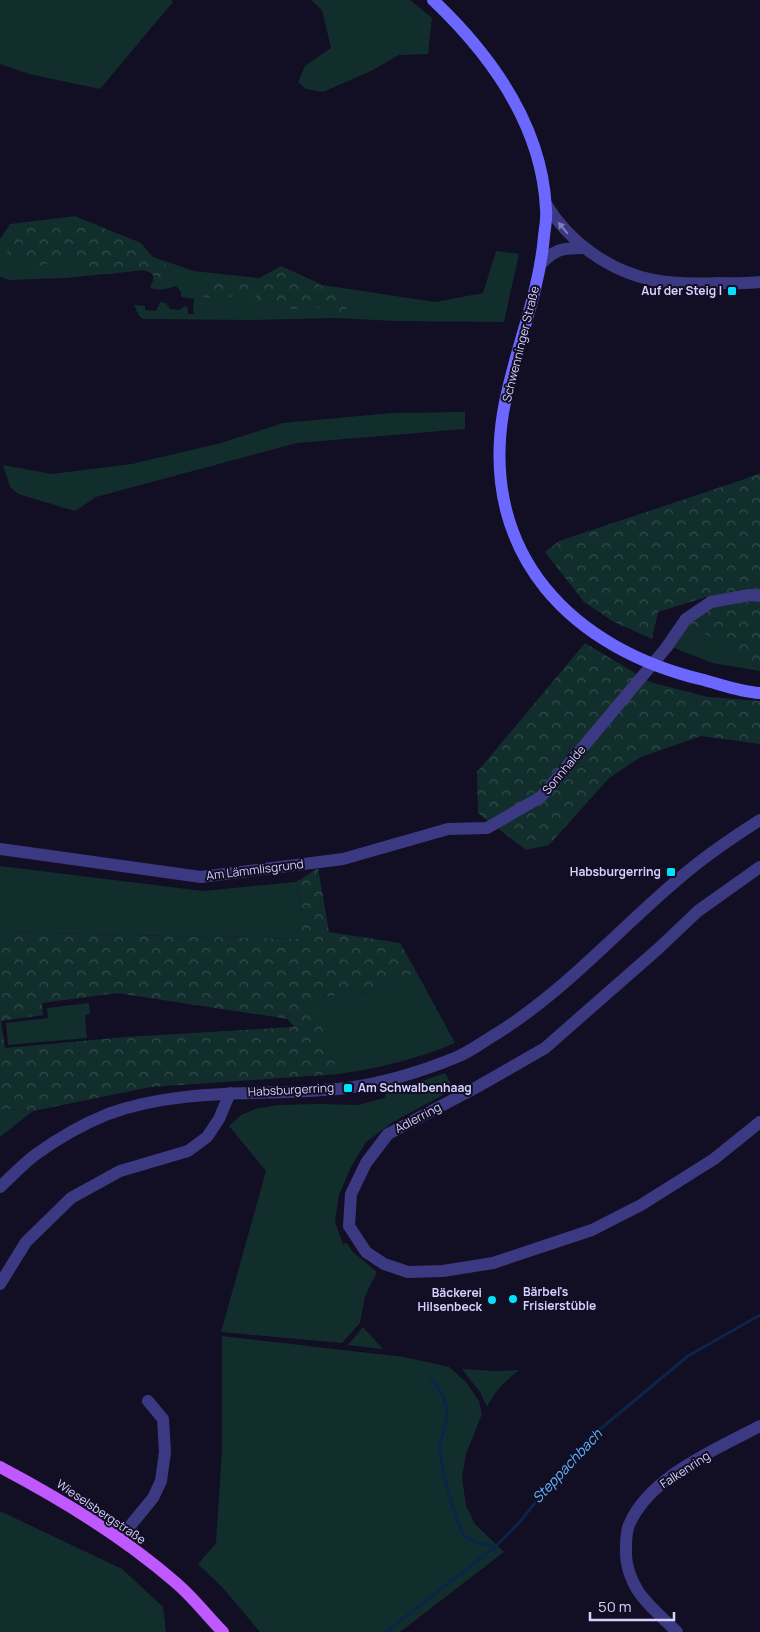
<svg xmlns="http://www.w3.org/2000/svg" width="760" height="1632" viewBox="0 0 760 1632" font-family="Manrope,sans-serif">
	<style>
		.green { fill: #112e2d }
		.forest { fill: url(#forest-crowns); fill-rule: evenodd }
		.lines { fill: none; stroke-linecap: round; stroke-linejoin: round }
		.stream { stroke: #0d2449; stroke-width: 3 }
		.minor { stroke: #3c3983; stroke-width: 12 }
		.tertiary { stroke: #3c3983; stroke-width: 12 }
		.secondary { stroke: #6c68ff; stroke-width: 12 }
		.primary { stroke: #c058ff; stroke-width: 12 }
		.oneway { fill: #817dbb }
		.poi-dot { fill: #00e3fc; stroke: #120e24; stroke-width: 2 }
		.labels { text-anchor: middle; stroke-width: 4; stroke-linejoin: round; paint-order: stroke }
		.poi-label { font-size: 12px; font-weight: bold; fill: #d6d1ff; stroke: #120e24; text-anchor: end }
		.street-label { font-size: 12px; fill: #d6d1ff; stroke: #120e24 }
		.water-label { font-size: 14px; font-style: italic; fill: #5fb5ff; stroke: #120e24 }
	</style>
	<defs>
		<pattern id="forest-crowns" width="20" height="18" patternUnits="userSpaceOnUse" patternTransform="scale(1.25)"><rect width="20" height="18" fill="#112e2d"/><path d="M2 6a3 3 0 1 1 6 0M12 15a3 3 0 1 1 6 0" fill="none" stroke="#334b4c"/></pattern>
	</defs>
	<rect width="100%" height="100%" fill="#120e24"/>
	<g class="green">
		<path d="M0 0H172L173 2 100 89 29 74 0 64Z"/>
		<path d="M311 0H410L432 18 428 54 399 55 373 70 323 92 306 89 298 82 305 66 331 48 322 10Z"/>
		<path d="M75 216 141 243 153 257 194 271 259 278 281 266 323 285 435 302 483 293 496 251 519 254 504 322 395 321 335 318 254 320 143 319 139 316 134 305 145 306V310L156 311 160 302 166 303 170 309 179 310 185 306 188 308V314H194L193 310 194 299 181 297V292L176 286C167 289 158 292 150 287 156 277 154 273 143 270L66 278 9 280 0 277V239L10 224Z"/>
		<path d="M465 412V429L297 443 96 497 75 511 18 494 10 487 3 465 52 474 132 464 221 443 283 423 392 413Z"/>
		<path d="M688 623 760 669V671L712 663 672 647Z"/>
		<path d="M0 866 203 891 296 882 302 912V939L0 932Z"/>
		<path d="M417 973 455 1043C417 1059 380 1068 339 1074L310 998 367 992Z"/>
		<path d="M89 1003 90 1014 85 1015 87 1038 8 1045 6 1023 48 1018 47 1008Z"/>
		<path d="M445 1073 454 1089 393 1122 366 1142 351 1167 339 1195 335 1222 343 1244 347 1243 352 1251 377 1272 365 1296 360 1323 342 1343 221 1332 266 1171 229 1126 241 1115 255 1109 277 1105 319 1104 358 1105 384 1098 389 1090 414 1084Z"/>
		<path d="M0 1109 33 1111 0 1137Z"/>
		<path d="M363 1327 383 1349 348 1345Z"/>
		<path d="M222 1336 404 1357 449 1367 466 1382 479 1401 482 1414 466 1454 462 1477 466 1506 475 1524 504 1552 400 1632H260L223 1588 198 1564 216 1543 222 1450Z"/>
		<path d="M462 1369 495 1371 519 1370C505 1381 495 1391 487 1407L480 1392Z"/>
		<path d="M0 1511 122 1569 163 1607 166 1632H0Z"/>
	</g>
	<g class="forest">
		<path d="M68 221 72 224H77L82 221 97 227H102L121 239 140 244 152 259 165 263 168 277 164 284 152 289 150 287 154 280V276L149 271 143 270 109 274 101 272 92 276C84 268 76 266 70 256 56 264 40 264 26 269L23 262 9 257 6 248 13 235 9 234 11 227C30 223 49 225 68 221Z"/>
		<path d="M281 267 323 287 352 291 344 315 334 313 329 306 305 309H290L278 300 261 303 254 295 249 292 221 299 203 297 202 288 220 276 225 284 237 280H273L274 272Z"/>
		<path d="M760 473V669L688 623 710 608 706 597 658 612 652 639 614 622 584 602 545 552 559 541 742 480Z"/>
		<path d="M585 643 650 682 708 697 760 701V744L701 736 641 757 609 778 549 845 526 850 478 813 477 772Z"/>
		<path d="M318 868 329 932 400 943 417 973 367 992 311 998 339 1074 151 1087 33 1111 0 1109V932L302 939V912L296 882ZM117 993 288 1019 294 1027 126 1037 5 1048 1 1021 43 1015 42 1003Z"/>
	</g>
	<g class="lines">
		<g class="stream">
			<path d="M431 1378C439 1389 448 1401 447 1416 446 1428 440 1438 440 1450 440 1462 457 1530 466 1537 474 1543 485 1545 495 1547"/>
			<path d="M386 1632 495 1547 517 1525 587 1440 688 1356 760 1315"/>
		</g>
		<g class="minor">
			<path d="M546 204C569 242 609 271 653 280 674 284 697 284 718 283 732 283 746 284 760 282"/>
			<path d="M541 264C556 248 563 248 585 248"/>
			<path d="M0 849 201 877 343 859 448 829 487 828 541 797 666 648 686 619 711 602 749 595 760 596"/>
			<path d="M760 867 698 911 659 948 545 1048 477 1087 388 1134 366 1163 351 1194 349 1226 366 1252 384 1264 408 1272 443 1271 493 1263 592 1230 641 1205 714 1159 760 1122"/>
			<path d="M0 1284 26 1242 71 1198 120 1171 188 1151 207 1137 219 1119 230 1093"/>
			<path d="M120 1538 153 1498 161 1481 165 1452 163 1419 148 1401"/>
			<path d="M677 1632C664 1619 648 1606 638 1591 630 1578 625 1563 626 1548 626 1540 626 1532 629 1525 649 1477 716 1449 760 1426"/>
		</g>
		<path class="tertiary" d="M0 1187C11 1177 23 1164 35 1155 57 1139 83 1124 108 1114 185 1086 268 1097 347 1088 383 1083 423 1071 457 1057 469 1052 480 1044 491 1037 560 996 614 934 675 882 701 859 730 839 760 820"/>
		<path class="secondary" d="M433 0C492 56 542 125 546 209 547 218 545 227 544 236 539 297 513 353 503 413 480 555 572 649 704 680 722 685 741 692 760 693"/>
		<path class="primary" d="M0 1467C62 1500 122 1536 175 1582 193 1597 207 1616 223 1632"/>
	</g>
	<defs><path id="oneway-solid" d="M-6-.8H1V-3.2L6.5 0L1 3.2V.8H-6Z" transform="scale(1.25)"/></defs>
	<use class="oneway" href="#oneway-solid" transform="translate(563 228) rotate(-130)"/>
	<g class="poi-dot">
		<rect x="727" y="286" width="10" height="10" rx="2.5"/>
		<rect x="666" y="867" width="10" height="10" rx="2.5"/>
		<rect x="343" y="1083" width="10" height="10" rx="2.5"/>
		<circle cx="513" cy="1299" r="5"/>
		<circle cx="492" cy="1300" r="5"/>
	</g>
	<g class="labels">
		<g class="poi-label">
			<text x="722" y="295">Auf der Steig I</text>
			<text x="661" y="876">Habsburgerring</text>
			<text x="358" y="1092" text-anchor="start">Am Schwalbenhaag</text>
			<text x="523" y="1296" text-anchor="start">Bärbel's<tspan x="523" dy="14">Frisierstüble</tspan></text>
			<text x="482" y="1297">Bäckerei<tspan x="482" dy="14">Hilsenbeck</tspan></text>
		</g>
		<g class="street-label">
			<text transform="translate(521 344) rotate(-76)" y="4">Schwenninger Straße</text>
			<text transform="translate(564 770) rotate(-50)" y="4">Sonnhalde</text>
			<text transform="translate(255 870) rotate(-7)" y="4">Am Lämmlisgrund</text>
			<text transform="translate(291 1090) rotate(-3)" y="4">Habsburgerring</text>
			<text transform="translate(418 1118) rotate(-28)" y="4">Adlerring</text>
			<text transform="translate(685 1470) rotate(-33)" y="4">Falkenring</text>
			<text transform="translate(101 1512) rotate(34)" y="4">Wieselsbergstraße</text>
		</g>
		<g class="water-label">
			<text transform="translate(567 1466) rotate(-47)" y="5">Steppachbach</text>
		</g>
	</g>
	<path d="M590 1612v8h84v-8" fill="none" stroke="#d6d1ff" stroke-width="2.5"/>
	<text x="598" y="1612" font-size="15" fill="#d6d1ff" stroke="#120e24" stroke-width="4" paint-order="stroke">50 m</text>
</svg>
